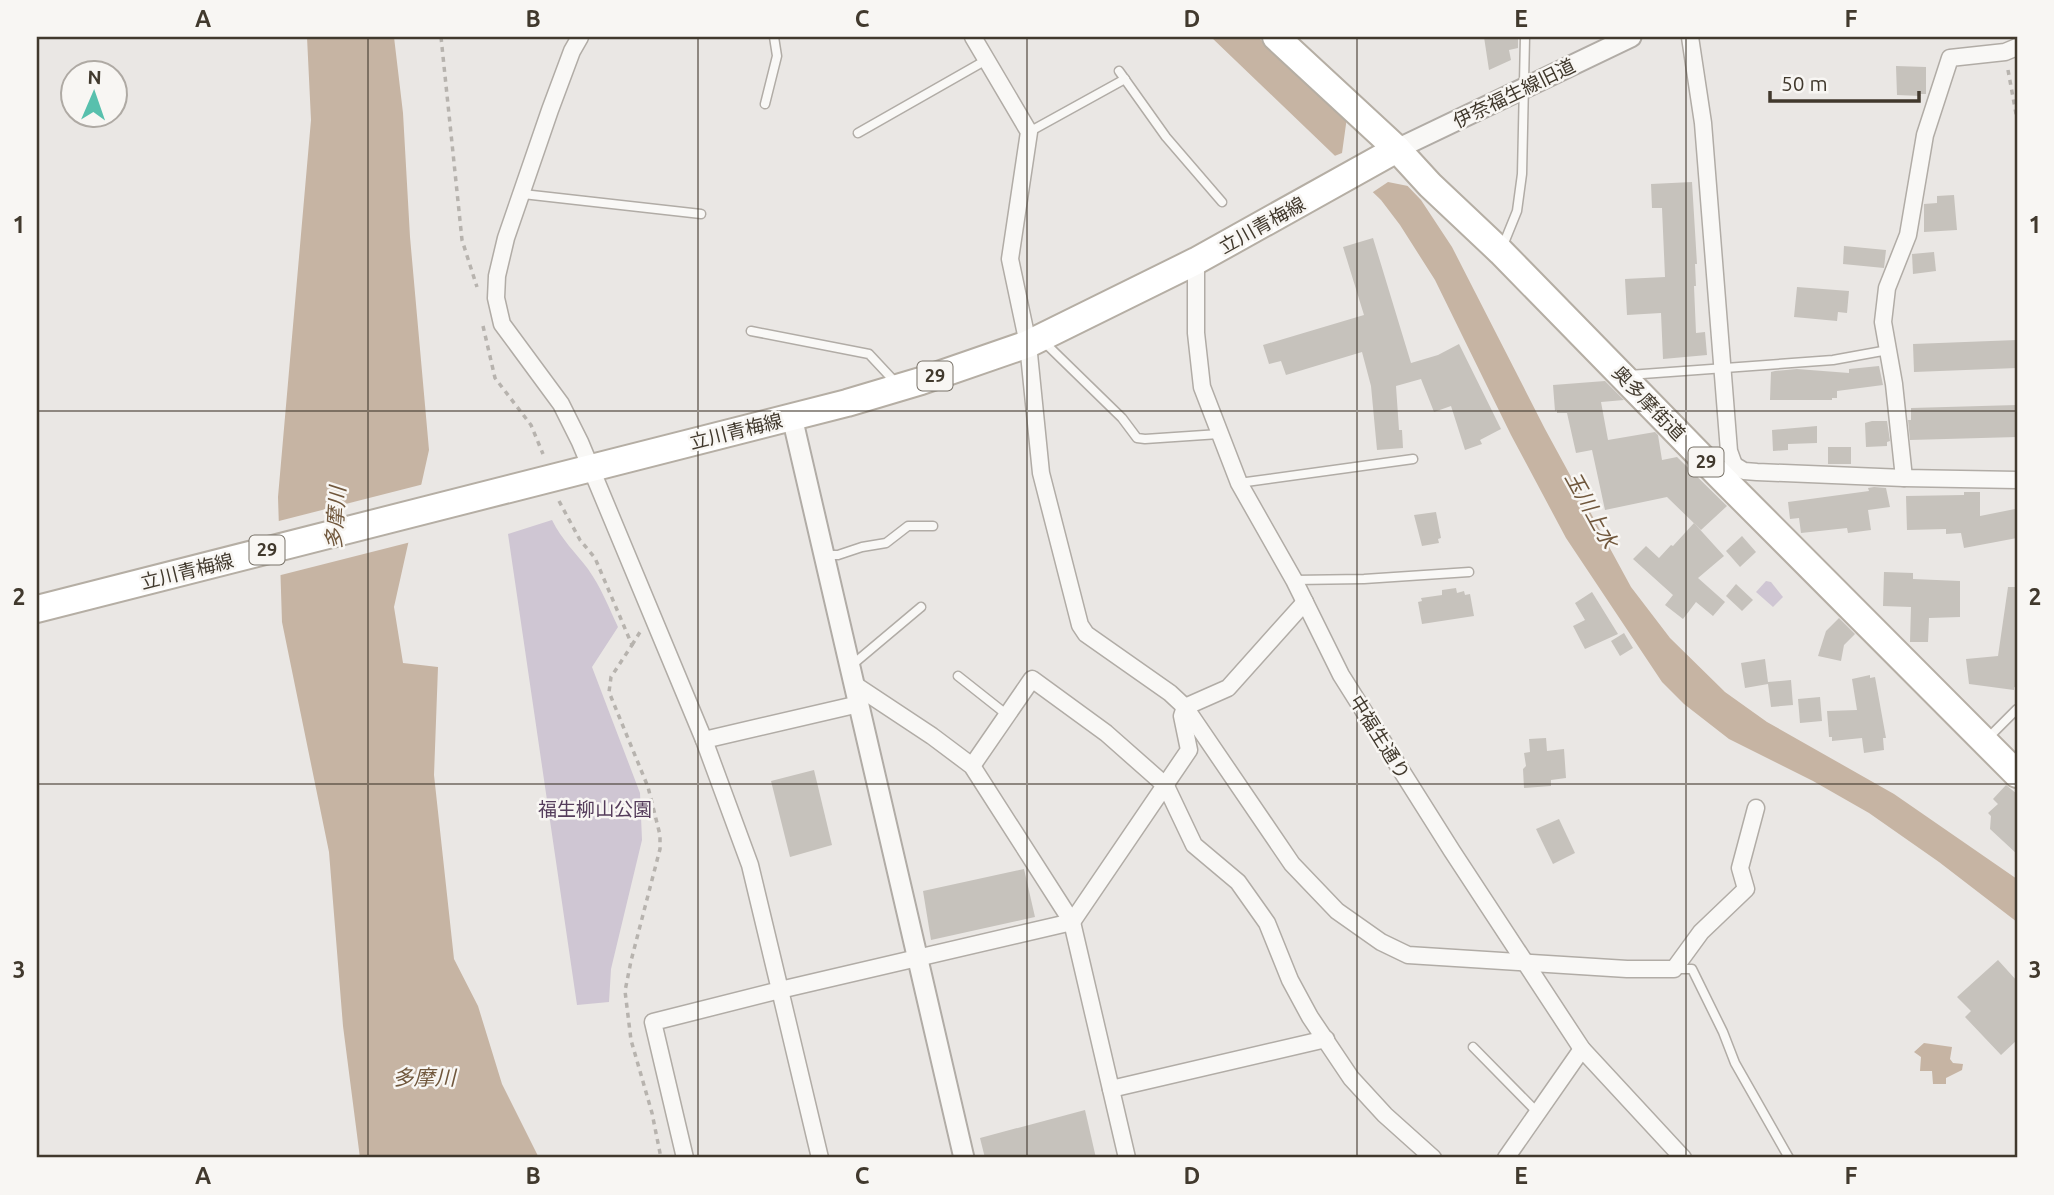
<svg xmlns="http://www.w3.org/2000/svg" width="2054" height="1195" viewBox="0 0 2054 1195" font-family="Ubuntu,'Noto Sans JP',sans-serif">
	<style>
		.green { fill: #cfc6d3 }
		.water { fill: #c6b4a3 }
		.pier { fill: #eae7e4 }
		.building { fill: #c6c2bc }
		.lines { fill: none; stroke-linecap: round; stroke-linejoin: round }
		.service-casing { stroke: #b1aca6; stroke-width: 11 }
		.minor-casing { stroke: #b1aca6; stroke-width: 19 }
		.tertiary-casing { stroke: #b1aca6; stroke-width: 23 }
		.primary-casing { stroke: #b5aea4; stroke-width: 30 }
		.path { stroke: #b7b3ae; stroke-width: 3.5; stroke-dasharray: 5 5; stroke-linecap: butt }
		.service { stroke: #f9f8f6; stroke-width: 8 }
		.minor { stroke: #f9f8f6; stroke-width: 16 }
		.tertiary { stroke: #f9f8f6; stroke-width: 19 }
		.primary { stroke: #fff; stroke-width: 26 }
		.grid { fill: none; stroke: #41392d; stroke-width: 2; stroke-opacity: 0.55 }
		.labels { text-anchor: middle; stroke-width: 5; stroke-linejoin: round; paint-order: stroke }
		.shield { fill: #f8f6f3; stroke: #787268; stroke-width: 2 }
		.shield-label { font-size: 18px; font-weight: bold; fill: #41392d }
		.street-label { font-size: 19px; fill: #41392d; stroke: #f8f6f3 }
		.park-label { font-size: 19px; fill: #543c5b; stroke: #f8f6f3 }
		.water-label { font-size: 21px; font-style: italic; fill: #70573c; stroke: #f8f6f3 }
		.neatline { fill: none; stroke: #41392d; stroke-width: 2.5 }
		.grid-label { font-size: 23px; text-anchor: middle; font-weight: bold; fill: #41392d }
	</style>
	<rect width="100%" height="100%" fill="#eae7e4"/>
	<g class="green">
		<path d="M552 520C562 540 575 552 588 569 601 587 609 608 618 627L592 667 640 793 642 840 611 969 609 1002 577 1005 508 534Z"/>
		<path d="M1766 581 1771 582 1783 597 1773 607 1756 592Z"/>
	</g>
	<g class="water">
		<path d="M307 37H394L403 113 410 237 429 450 394 607 403 663 438 667 434 775 454 959 478 1006 502 1084 539 1158H360L343 1026 329 852 282 622 278 497 311 120Z"/>
		<path d="M1211 37H1258L1336 111 1421 200 1452 247 1545 429 1631 587 1670 638 1725 692 1767 722 1894 794 2017 879V922L1939 862 1869 813 1813 781 1729 739 1684 704 1662 682 1566 538 1511 435 1435 280 1400 225 1381 200Z"/>
		<path d="M1924 1043 1952 1047 1950 1059 1953 1063 1963 1064 1962 1070 1946 1078V1084H1933L1932 1071H1920L1921 1057 1914 1052Z"/>
	</g>
	<g class="pier">
		<path d="M1347 117 1413 187 1388 182 1370 194 1332 157 1342 153Z"/>
		<path d="M424 484 411 542 277 576 275 522Z"/>
	</g>
	<g class="building">
		<path d="M1484 37H1518V48L1509 50 1511 60 1489 70Z"/>
		<path d="M1896 66 1926 67V94H1920L1921 96 1897 95Z"/>
		<path d="M1692 182 1697 264H1695L1696 286H1694L1696 333 1705 332 1707 355 1663 359 1661 313 1627 315 1625 279 1665 277 1662 208H1652L1651 184Z"/>
		<path d="M1954 195 1957 230 1924 232V204L1937 203V196Z"/>
		<path d="M1373 238 1411 363 1438 355 1459 344 1501 429 1480 440 1482 444 1465 450 1451 406 1434 412 1421 379 1396 386 1399 430H1402L1403 448 1377 450 1371 386 1362 352 1286 375 1281 361 1269 364 1263 345 1364 315 1343 247Z"/>
		<path d="M1844 246 1886 250 1884 268 1843 264Z"/>
		<path d="M1934 252 1936 271 1913 274 1912 254Z"/>
		<path d="M1797 287 1849 291 1847 313 1838 312 1837 321 1794 317Z"/>
		<path d="M2017 340V368L1914 372 1913 344Z"/>
		<path d="M1879 366 1883 385 1837 391V398H1832V400H1770L1771 372 1775 371 1797 369 1849 373V369Z"/>
		<path d="M1605 381 1624 400 1601 402 1608 440 1655 432 1658 435 1662 460 1677 457 1727 506 1701 530 1667 497 1605 510 1592 450 1576 453 1567 413H1557V410L1555 411 1553 385Z"/>
		<path d="M2017 405V437L1910 440 1908 420H1911V408Z"/>
		<path d="M1872 421H1887L1890 441 1887 442V446L1866 447 1865 423Z"/>
		<path d="M1817 426V443L1788 444V450L1773 451 1772 430Z"/>
		<rect x="1828" y="447" width="23" height="17"/>
		<path d="M1874 487 1886 488 1890 507 1868 510 1871 530 1848 533 1847 528 1801 533 1799 518 1790 519 1788 502 1869 491 1868 488Z"/>
		<path d="M1964 492H1980V516L2015 509 2017 538 1964 548 1961 533 1946 534V529L1907 530 1906 496 1964 495Z"/>
		<path d="M1436 512 1441 538 1438 539 1439 543 1422 546 1414 515Z"/>
		<path d="M1694 523 1724 556 1698 578 1725 602 1713 616 1696 602 1683 619 1665 605 1673 595 1633 559 1646 546 1659 558 1671 545 1673 546Z"/>
		<path d="M1742 536 1756 552 1740 567 1726 551Z"/>
		<path d="M1884 572 1913 573V579L1960 581V617L1929 618 1928 642H1910L1911 607 1883 606Z"/>
		<path d="M1736 584 1753 600 1742 611 1726 596Z"/>
		<path d="M2008 587H2017V688L2014 687V690L1969 684 1966 659 1998 656Z"/>
		<path d="M1456 588 1457 593 1464 591 1465 595 1470 594 1474 616 1422 624 1418 602 1422 601 1421 598 1442 595V590Z"/>
		<path d="M1592 592 1618 634 1585 649 1573 626 1585 620 1575 603Z"/>
		<path d="M1839 618 1855 634 1844 645 1841 661 1818 656 1826 631Z"/>
		<path d="M1624 633 1633 648 1620 656 1611 641Z"/>
		<path d="M1765 659 1768 682 1791 680 1793 705 1771 707 1768 684 1745 688 1741 663Z"/>
		<path d="M1870 675V678L1875 677 1886 738H1883L1884 750 1864 753 1862 738 1832 741V737H1829L1827 711 1857 710 1852 679Z"/>
		<path d="M1820 697 1822 721 1800 723 1798 699Z"/>
		<path d="M1546 738 1547 751 1564 749 1566 778 1551 780V786L1524 788 1523 769 1526 766 1524 753 1530 752 1529 739Z"/>
		<path d="M814 770 832 845 790 857 771 781Z"/>
		<path d="M2006 785 2017 794V854L1990 829 1991 816 1988 813 1998 804 1993 799Z"/>
		<path d="M1559 819 1575 853 1553 864 1536 829Z"/>
		<path d="M1024 869 1035 917 931 940 923 891Z"/>
		<path d="M1998 960 2017 981V1040L2001 1055 1965 1017 1971 1011 1957 997Z"/>
		<path d="M1085 1110 1096 1158H985L980 1138Z"/>
	</g>
	<g class="lines">
		<defs>
			<g id="service">
				<path d="M1119 71 1166 137 1222 202"/>
				<path d="M765 104 777 56 774 37"/>
				<path d="M1029 132 1125 79"/>
				<path d="M858 133 988 59"/>
				<path d="M523 194 701 214"/>
				<path d="M1502 248 1517 211 1522 174 1525 37"/>
				<path d="M751 331 869 354 897 384"/>
				<path d="M1042 340 1122 418 1137 438 1145 439 1219 434"/>
				<path d="M1629 375 1833 360 1888 350"/>
				<path d="M1239 483 1413 459"/>
				<path d="M825 555H838L862 547 886 543 908 526H933"/>
				<path d="M1294 580 1364 579 1469 572"/>
				<path d="M852 665 921 607"/>
				<path d="M958 676 1006 714"/>
				<path d="M1987 739 2017 709"/>
				<path d="M1674 969H1692L1723 1032 1735 1063 1789 1158"/>
				<path d="M1473 1047 1536 1111"/>
			</g>
			<g id="minor">
				<path d="M580 37 572 51 550 110 506 238 497 276 496 298 502 324 561 404 580 442 704 740 750 865 780 990 653 1022 685 1158"/>
				<path d="M973 37 1029 132 1010 259 1028 344 1041 473 1080 625 1086 634 1170 693 1185 707 1292 864 1337 911 1381 942 1408 955 1627 969H1674L1701 932 1746 889 1740 868 1756 808"/>
				<path d="M1690 37 1703 123 1729 451 1734 465"/>
				<path d="M1196 261V333L1202 387 1239 483 1294 580 1341 675 1452 851 1582 1049 1683 1158"/>
				<path d="M1726 471 1734 465 1744 471 1757 472 1904 478 2017 480"/>
				<path d="M1904 478 1894 384 1883 322 1887 288 1908 235 1925 135 1950 58 2005 52 2017 47"/>
				<path d="M855 685 932 736 972 766 1072 922 1127 1158"/>
				<path d="M1185 707 1228 688 1305 602"/>
				<path d="M704 740 859 704"/>
				<path d="M972 766 1032 679 1106 733 1166 786 1194 845 1238 882 1267 923 1290 980 1310 1017 1351 1078 1385 1115 1433 1158"/>
				<path d="M1111 1089 1326 1039"/>
				<path d="M820 1158 780 990 1072 922 1189 750 1182 716 1185 707"/>
				<path d="M1506 1158 1582 1049"/>
			</g>
			<g id="tertiary">
				<path d="M1397 149 1631 37"/>
				<path d="M792 417 964 1158"/>
			</g>
			<g id="primary">
				<path d="M1276 37 1397 149 1430 185 1501 252 1720 476 2017 774"/>
				<path d="M37 609 847 403 921 381 1028 344 1196 261 1397 149"/>
			</g>
		</defs>
		<use href="#service" class="service-casing"/>
		<use href="#minor" class="minor-casing"/>
		<use href="#tertiary" class="tertiary-casing"/>
		<use href="#primary" class="primary-casing"/>
		<g class="path">
			<path d="M441 37 462 240 477 287"/>
			<path d="M2008 70 2017 119"/>
			<path d="M483 326 495 378 531 425 543 454"/>
			<path d="M559 501 580 540 595 558 632 645 611 677 609 692 648 787 660 835V849L631 961 625 991 631 1040 652 1113 661 1158"/>
			<path d="M632 645 640 632"/>
		</g>
		<use href="#service" class="service"/>
		<use href="#minor" class="minor"/>
		<use href="#tertiary" class="tertiary"/>
		<use href="#primary" class="primary"/>
	</g>
	<path class="grid" d="M368 37V1158M698 37V1158M1027 37V1158M1357 37V1158M1686 37V1158M37 411H2017M37 784H2017"/>
	<g class="labels">
		<g class="shield">
			<rect x="917.5" y="361.5" width="35" height="29" rx="5"/>
			<rect x="1688.5" y="447.5" width="35" height="29" rx="5"/>
			<rect x="249.5" y="535.5" width="35" height="29" rx="5"/>
		</g>
		<g class="shield-label">
			<text x="935" y="382">29</text>
			<text x="1706" y="468">29</text>
			<text x="267" y="556">29</text>
		</g>
		<g class="street-label">
			<text transform="translate(1514 93) rotate(-26)" y="7">伊奈福生線旧道</text>
			<text transform="translate(1262 225) rotate(-29)" y="7">立川青梅線</text>
			<text transform="translate(1649 403) rotate(46)" y="7">奥多摩街道</text>
			<text transform="translate(736 431) rotate(-14)" y="7">立川青梅線</text>
			<text transform="translate(187 571) rotate(-14)" y="7">立川青梅線</text>
			<text transform="translate(1380 737) rotate(58)" y="7">中福生通り</text>
		</g>
		<g class="park-label">
			<text x="595" y="816">福生柳山公園</text>
		</g>
		<g class="water-label">
			<text transform="translate(1591 510) rotate(61)" y="7">玉川上水</text>
			<text transform="translate(336 518) rotate(-86)" y="7">多摩川</text>
			<text x="424" y="1085">多摩川</text>
		</g>
	</g>
	<rect width="2054" height="1195" fill="none" stroke="#f8f6f3" stroke-width="77"/>
	<g transform="translate(94 94) rotate(2)"><circle r="33" fill="#f8f6f3" stroke="#afaaa4" stroke-width="2"/>
	<path d="M0-5L12 26L0 18L-12 26Z" fill="#58c0ad"/>
	<text y="-10" font-size="19" font-weight="bold" text-anchor="middle" fill="#41392d">N</text>
	</g>
	<path d="M1770 91v10h149v-10" fill="none" stroke="#41392d" stroke-width="3.5"/>
	<text x="1781" y="91" font-size="21" fill="#41392d" stroke="#f8f6f3" stroke-width="5" paint-order="stroke">50 m</text>
	<rect x="38" y="38" width="1978" height="1118" class="neatline"/>
	<g class="grid-label">
		<text x="203" y="27">A</text>
		<text x="533" y="27">B</text>
		<text x="862" y="27">C</text>
		<text x="1192" y="27">D</text>
		<text x="1521" y="27">E</text>
		<text x="1851" y="27">F</text>
		<text x="19" y="233">1</text>
		<text x="2035" y="233">1</text>
		<text x="19" y="605">2</text>
		<text x="2035" y="605">2</text>
		<text x="19" y="978">3</text>
		<text x="2035" y="978">3</text>
		<text x="203" y="1184">A</text>
		<text x="533" y="1184">B</text>
		<text x="862" y="1184">C</text>
		<text x="1192" y="1184">D</text>
		<text x="1521" y="1184">E</text>
		<text x="1851" y="1184">F</text>
	</g>
</svg>
